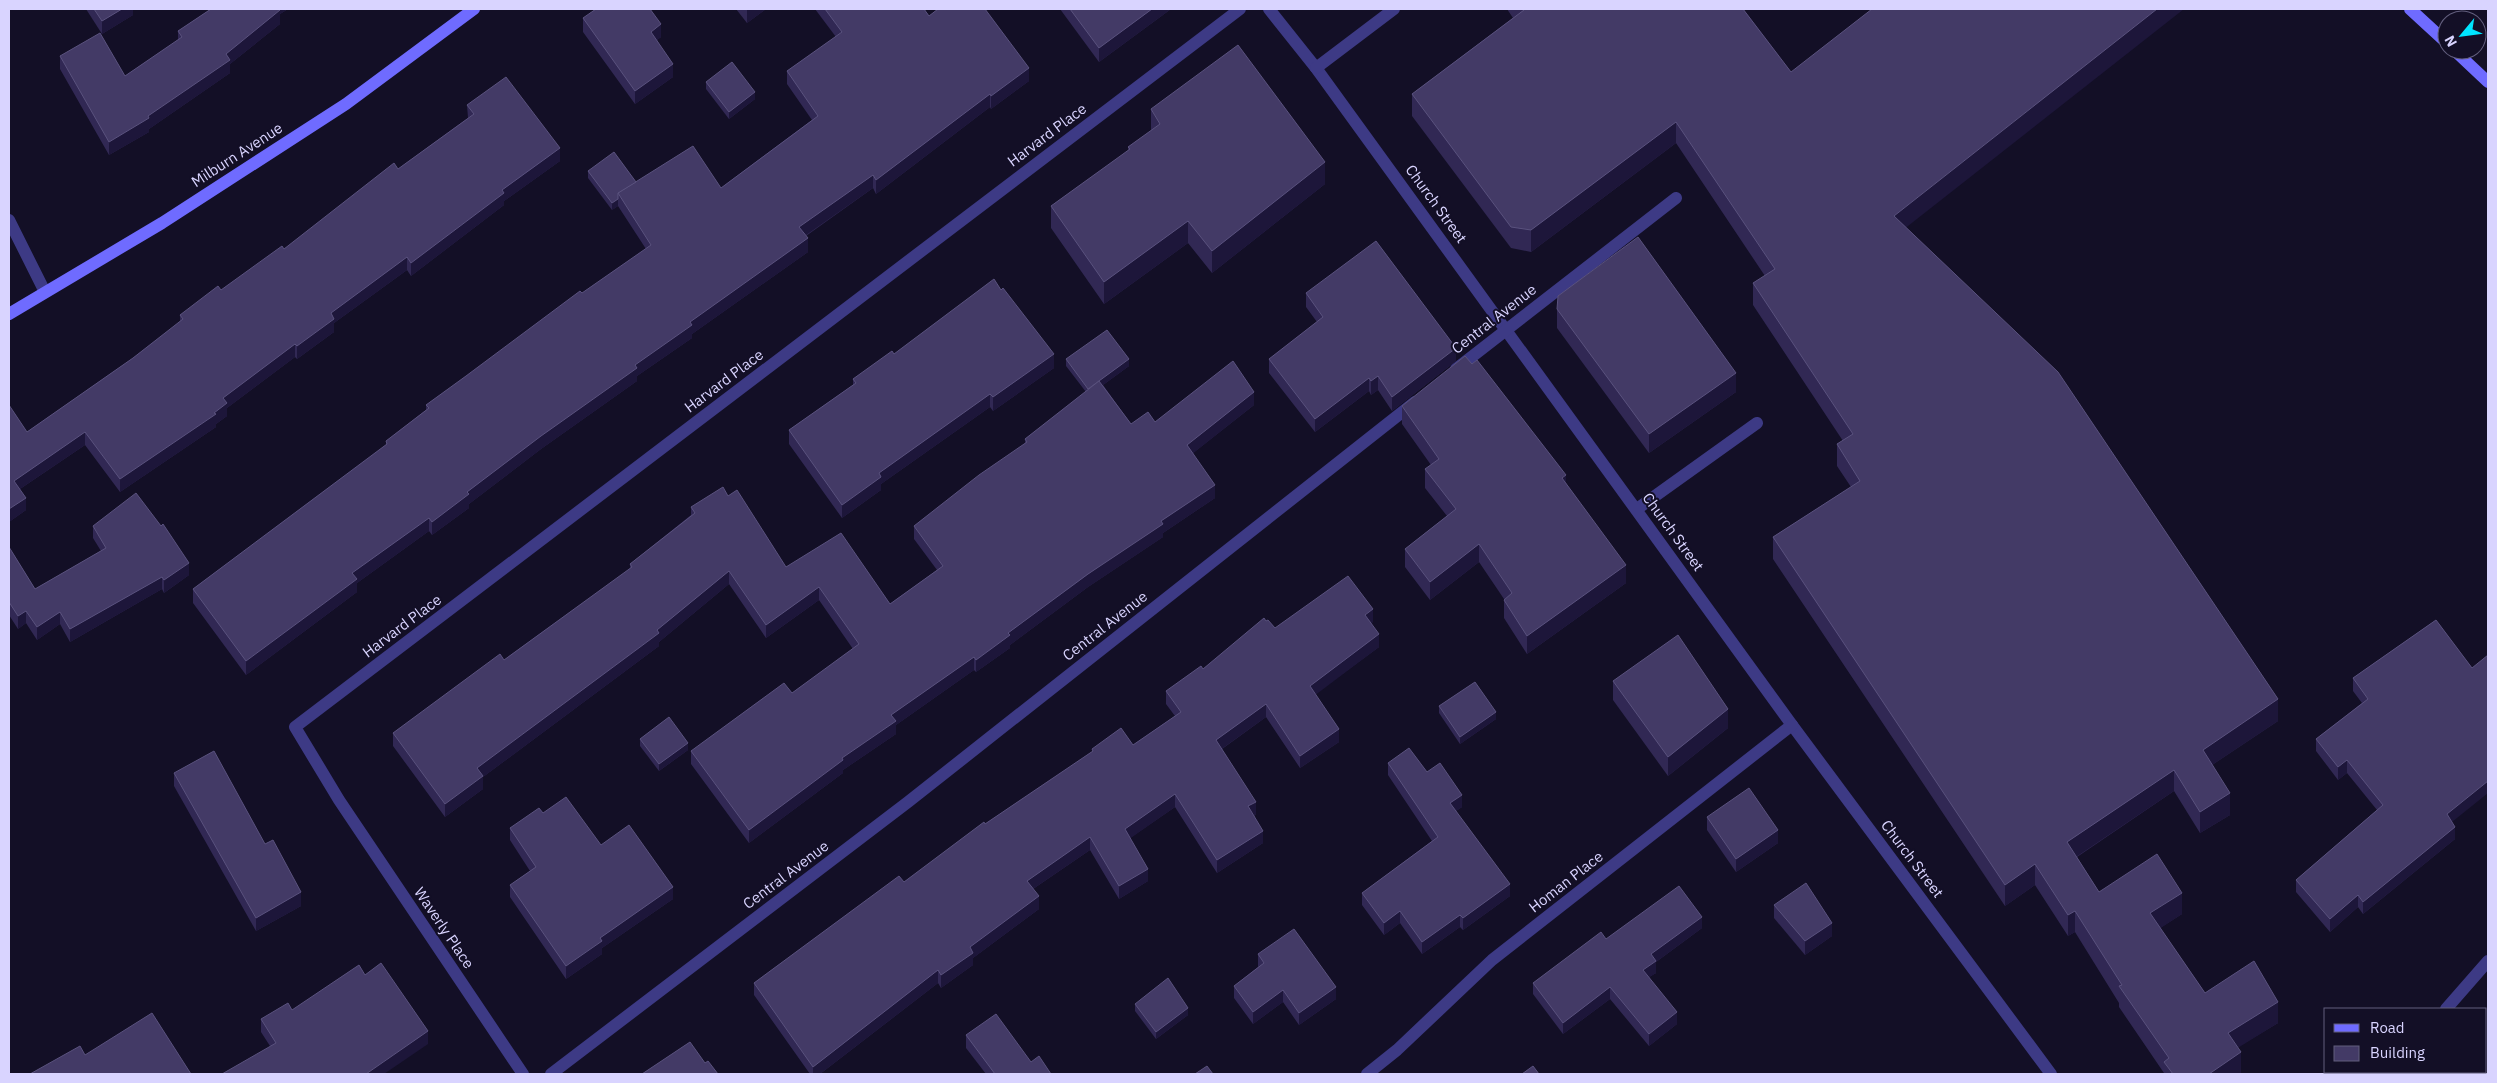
<svg xmlns="http://www.w3.org/2000/svg" width="2497" height="1083" viewBox="0 0 2497 1083" font-family="'IBM Plex Sans',sans-serif">
	<style>
		.lines { fill: none; stroke-linecap: round; stroke-linejoin: round }
		.lane { stroke: #3d3a85; stroke-width: 12 }
		.street { stroke: #3d3a85; stroke-width: 12 }
		.secondary { stroke: #6f6bff; stroke-width: 12 }
		.wall { fill: #312854 }
		.shaded-wall { fill: #1d163a }
		.building { fill: #433a66; stroke: #5a527e }
		.labels { text-anchor: middle; stroke-width: 4; stroke-linejoin: round; paint-order: stroke }
		.street-label { font-size: 15px; fill: #d9d4ff; stroke: #130f26 }
	</style>
	<rect width="100%" height="100%" fill="#130f26"/>
	<g class="lines">
		<path class="lane" d="M1637 509 1757 423"/>
		<g class="street">
			<path d="M1269 9 1316 68 1792 725 2051 1074"/>
			<path d="M1316 68 1394 9"/>
			<path d="M9 220 45 292"/>
			<path d="M1456 369 1676 198"/>
			<path d="M2446 1009 2488 961"/>
			<path d="M523 1074 339 800 295 727 1240 9"/>
			<path d="M551 1074 908 802 1415 402"/>
			<path d="M1367 1074 1397 1050 1492 960 1792 725"/>
			<path d="M2390 1074 2392 1072"/>
		</g>
		<g class="secondary">
			<path d="M2410 9 2447 43"/>
			<path d="M2454 50 2488 82"/>
			<path d="M9 314 162 223 346 104 474 9"/>
		</g>
	</g>
	<g class="wall">
		<path d="M86 9H133V15L102 34Z"/>
		<path d="M211 9H288L280 14V24L230 64V73L149 129V132L109 155 60 69V56L125 76 178 40V31Z"/>
		<path d="M736 9H766L747 23Z"/>
		<path d="M815 9H924L929 16 1029 81 991 109 990 107 876 194 873 188 806 236 808 252 692 334V338L637 376V381L541 449 469 504V508L432 535 429 531 357 583V592L246 675 193 603V589L386 445V441L426 410V405L582 293 646 249 618 206 612 210 588 178V171L636 182 721 188 812 120 787 84V71L836 37Z"/>
		<path d="M1060 9H1171L1099 62Z"/>
		<path d="M1507 9H1743L1906 228 2278 721 2212 765 2230 815 2200 833 2174 791 2077 857 2099 892 2182 914 2160 928 2205 993 2278 1023 2238 1047 2241 1073 2240 1074H2164V1073L2119 1007V1003L2075 932 2068 936 2035 885 2005 906 1773 559V537L1851 487 1837 466V444L1843 441 1753 305V283L1765 276 1676 143 1531 252 1511 248 1412 116V94L1513 18Z"/>
		<path d="M583 18 661 37 657 40 673 77 635 104 583 32Z"/>
		<path d="M706 82 755 99 729 119 706 89Z"/>
		<path d="M467 105 560 161 504 201V205L411 276 407 270 334 323V332L297 359 295 357 227 408V416L216 424V427L120 492 85 445 20 489 26 510 9 522 27 432 133 358 180 322V315L221 290 284 249 398 169 468 118Z"/>
		<path d="M1151 109 1325 184 1212 273 1188 243 1104 304 1051 228V206L1128 151V147L1151 131Z"/>
		<path d="M1306 293 1456 361 1392 411 1378 390 1371 395 1369 391 1315 432 1269 373V359L1317 322 1306 307Z"/>
		<path d="M1557 309 1736 392 1649 453 1557 328Z"/>
		<path d="M894 354 1054 368 993 411 990 407 881 484V490L842 518 789 444V430L853 385V379Z"/>
		<path d="M1066 359 1129 366 1103 385 1131 424 1155 422 1254 405 1193 453 1215 498 1163 533V537L1088 587 1010 645V648L976 672 974 670 896 725V734L843 770V773L749 843 691 764V751L792 693 853 649 819 600 766 638 729 584 659 642V646L483 777V789L445 817 393 746V733L504 660 630 569V564L691 515V507L728 496 786 567 890 604 937 570 914 539V526L1025 444V439L1086 392 1066 366Z"/>
		<path d="M1402 406 1566 483 1626 583 1527 654 1504 618V599L1479 562 1430 600 1405 567V549L1447 516 1425 488V469L1431 465 1402 424Z"/>
		<path d="M93 526 189 575 164 593 162 589 70 642 60 624 37 640 26 623 18 629 9 615V547L35 589 101 551 93 538Z"/>
		<path d="M2436 620 2452 822 2455 839 2363 914 2358 907 2330 932 2296 892V880L2377 810 2347 773 2338 780 2316 751V739L2362 703 2353 691V678Z"/>
		<path d="M1266 621 1275 628 1373 622 1371 623 1379 647 1315 694 1339 742 1300 768 1266 717 1222 749 1256 814 1254 816 1263 843 1217 873 1175 807 1130 838 1148 881 1119 899 1090 850 1033 889 1039 909 973 958V965L941 988 938 983 820 1074H810L754 995V983L904 882 985 824 1092 752V749L1133 745 1175 716 1166 704V691L1203 669Z"/>
		<path d="M1613 681 1728 728 1668 776 1613 700Z"/>
		<path d="M1439 706 1496 719 1460 744 1439 713Z"/>
		<path d="M640 739 688 750 659 771 640 746Z"/>
		<path d="M1388 763 1427 772 1462 807 1456 811 1510 896 1463 930 1460 927 1422 954 1400 923 1384 935 1362 905V893L1432 841 1388 775Z"/>
		<path d="M174 773 301 906 256 931 174 786Z"/>
		<path d="M543 813 601 845 673 899 602 948V954L566 979 510 897V885L530 871 510 840V828Z"/>
		<path d="M1707 817 1778 843 1736 872 1707 830Z"/>
		<path d="M1774 905 1832 936 1805 955 1774 918Z"/>
		<path d="M1702 928 1656 962V973L1649 977 1677 1024 1649 1046 1610 999 1563 1034 1533 994V983L1606 939Z"/>
		<path d="M1258 954 1336 999 1299 1025 1283 1002 1253 1024 1234 998V986L1258 967Z"/>
		<path d="M365 975 428 1044 270 1046 261 1032V1019L292 1010Z"/>
		<path d="M1135 1004 1188 1015 1156 1039 1135 1011Z"/>
		<path d="M966 1035 1031 1062 1051 1074H986L966 1048Z"/>
	</g>
	<g class="shaded-wall">
		<path d="M122 9H133V15L102 34V21Z"/>
		<path d="M275 9H288L280 14V24L230 64V73L149 129V132L109 155V142L148 116 226 54Z"/>
		<path d="M748 9H766L747 23V10Z"/>
		<path d="M1152 9H1171L1099 62V48Z"/>
		<path d="M2157 9H2184L1894 237V216Z"/>
		<path d="M661 24V37L651 45V32Z"/>
		<path d="M673 64V77L635 104V91Z"/>
		<path d="M1029 68V81L991 109V96Z"/>
		<path d="M755 92V99L729 119V112Z"/>
		<path d="M990 94V107L876 194V180Z"/>
		<path d="M1676 122V143L1531 252V230Z"/>
		<path d="M560 148V161L504 201V205L411 276V263L502 190Z"/>
		<path d="M1325 162V184L1212 273V251Z"/>
		<path d="M873 175V188L799 240V227Z"/>
		<path d="M618 199V206L612 210V203Z"/>
		<path d="M1188 221V243L1104 304V282Z"/>
		<path d="M808 238V252L692 334V338L637 376V381L541 449 469 504V508L432 535V522L467 492 690 322Z"/>
		<path d="M407 257V270L334 323V332L297 359V346L331 313Z"/>
		<path d="M295 344V357L227 408V416L216 424V427L120 492V479L214 413 223 398Z"/>
		<path d="M1456 348V361L1392 411V397Z"/>
		<path d="M1054 354V368L993 411V397Z"/>
		<path d="M1129 359V366L1088 396V389Z"/>
		<path d="M1736 373V392L1649 453V434Z"/>
		<path d="M1378 376V390L1371 395V381Z"/>
		<path d="M1369 378V391L1315 432V419Z"/>
		<path d="M1254 392V405L1187 458V445Z"/>
		<path d="M990 394V407L881 484V490L842 518V505L879 473Z"/>
		<path d="M85 432V445L14 493V481Z"/>
		<path d="M1566 475V493L1562 478Z"/>
		<path d="M1215 485V498L1163 533V537L1088 587 1010 645V648L976 672V660L1008 633 1161 521Z"/>
		<path d="M26 498V510L9 522V509Z"/>
		<path d="M429 518V531L357 583V592L246 675V661L352 573Z"/>
		<path d="M1479 544V562L1430 600V582Z"/>
		<path d="M189 563V575L164 593V580Z"/>
		<path d="M1626 565V583L1527 654V636Z"/>
		<path d="M729 571V584L659 642V646L483 777V789L445 817V804L477 768 657 630Z"/>
		<path d="M162 577V589L70 642V629Z"/>
		<path d="M819 587V600L766 638V625Z"/>
		<path d="M1373 609V622L1365 628V615Z"/>
		<path d="M26 611V623L18 629V616Z"/>
		<path d="M60 612V624L37 640V627Z"/>
		<path d="M1379 634V647L1310 699V686Z"/>
		<path d="M974 657V670L896 725V734L843 770V773L749 843V830L842 758 891 715Z"/>
		<path d="M2278 699V721L2203 771V750Z"/>
		<path d="M1266 704V717L1216 753V740Z"/>
		<path d="M1728 709V728L1668 776V757Z"/>
		<path d="M1496 712V719L1460 744V737Z"/>
		<path d="M1339 729V742L1300 768V756Z"/>
		<path d="M688 743V750L659 771V764Z"/>
		<path d="M2347 760V773L2338 780V767Z"/>
		<path d="M2174 770V791L2067 863V842Z"/>
		<path d="M2488 781V793L2447 826V814Z"/>
		<path d="M2230 793V815L2200 833V812Z"/>
		<path d="M1175 794V807L1125 842V829Z"/>
		<path d="M1462 795V807L1450 815V803Z"/>
		<path d="M1256 802V814L1248 819V806Z"/>
		<path d="M2455 827V839L2363 914V902Z"/>
		<path d="M1778 830V843L1736 872V859Z"/>
		<path d="M1263 831V843L1217 873V860Z"/>
		<path d="M1090 837V850L1027 893V881Z"/>
		<path d="M2035 864V885L2005 906V885Z"/>
		<path d="M1148 869V881L1119 899V886Z"/>
		<path d="M1510 884V896L1463 930V918Z"/>
		<path d="M673 887V899L602 948V954L566 979V966L600 938Z"/>
		<path d="M301 892V906L256 931V918Z"/>
		<path d="M2182 893V914L2150 935V913Z"/>
		<path d="M2358 895V907L2330 932V919Z"/>
		<path d="M1039 896V909L973 958V965L941 988V975L970 947Z"/>
		<path d="M1400 911V923L1384 935V923Z"/>
		<path d="M2075 911V932L2068 936V915Z"/>
		<path d="M1460 915V927L1422 954V942Z"/>
		<path d="M1702 917V928L1656 962V973L1643 981V970L1651 954Z"/>
		<path d="M1832 923V936L1805 955V941Z"/>
		<path d="M938 970V983L820 1074H813V1067Z"/>
		<path d="M1336 987V999L1299 1025V1013Z"/>
		<path d="M1610 987V999L1563 1034V1023Z"/>
		<path d="M1283 990V1002L1253 1024V1012Z"/>
		<path d="M2278 1002V1023L2228 1054V1033Z"/>
		<path d="M1188 1008V1015L1156 1039V1032Z"/>
		<path d="M1677 1012V1024L1649 1046V1034Z"/>
		<path d="M428 1031V1044L384 1074H366Z"/>
		<path d="M2241 1052V1073L2240 1074H2209Z"/>
	</g>
	<g class="building">
		<path d="M94 9H122L102 21Z"/>
		<path d="M211 9H279L280 10 226 54 230 60 148 116 149 118 109 142 60 56 100 33 125 76 182 37 178 31Z"/>
		<path d="M596 9H650L661 24 651 32 673 64 635 91 583 18Z"/>
		<path d="M825 9H924L929 16 938 9H985L1029 68 991 96 990 94 876 180 873 175 799 227 808 238 690 322 692 325 635 365 637 368 541 436 467 492 469 494 432 522 429 518 352 573 357 579 246 661 193 589 387 444 386 441 429 408 426 405 466 376 580 291 582 293 651 245 618 193 693 146 721 188 818 116 787 71 842 32Z"/>
		<path d="M1070 9H1152L1099 48Z"/>
		<path d="M1522 9H1743L1791 72 1872 9H2157L1894 216 2058 372 2278 699 2203 750 2230 793 2200 812 2174 770 2067 842 2099 892 2157 854 2182 893 2150 913 2205 993 2254 961 2278 1002 2228 1033 2241 1052 2209 1074H2173L2164 1062 2169 1058 2119 986 2122 985 2075 911 2068 915 2035 864 2005 885 1773 537 1860 481 1837 444 1853 434 1753 283 1775 269 1676 122 1531 230 1511 227 1412 94 1524 10Z"/>
		<path d="M1238 45 1325 162 1212 251 1188 221 1104 282 1051 206 1130 149 1128 147 1160 124 1151 109Z"/>
		<path d="M732 62 755 92 729 112 706 82Z"/>
		<path d="M506 77 560 148 502 190 504 193 411 263 407 257 331 313 334 319 297 346 295 344 223 398 227 403 214 413 216 414 120 479 85 432 14 481 26 498 9 509V405L27 432 133 358 183 319 180 315 218 286 221 290 282 246 284 249 394 163 398 169 474 114 467 105Z"/>
		<path d="M614 152 636 182 618 193V199L612 203 588 171Z"/>
		<path d="M1638 237 1736 373 1649 434 1557 309 1558 296Z"/>
		<path d="M1376 241 1456 348 1392 397 1378 376 1371 381 1369 378 1315 419 1269 359 1323 317 1306 293Z"/>
		<path d="M994 279 1001 290 1003 288 1054 354 993 397 990 394 879 473 881 477 842 505 789 430 856 383 853 379 892 351 894 354Z"/>
		<path d="M1107 330 1129 359 1088 389 1066 359Z"/>
		<path d="M1465 356 1472 364 1477 360 1566 475 1562 478 1626 565 1527 636 1504 600 1512 593 1479 544 1430 582 1405 549 1456 509 1425 469 1439 459 1402 406Z"/>
		<path d="M1233 361 1254 392 1187 445 1215 485 1161 521 1163 524 1088 574 1008 633 1010 635 976 660 974 657 891 715 896 721 842 758 843 760 749 830 691 751 784 683 792 693 859 644 819 587 766 625 729 571 657 630 659 633 477 768 483 776 445 804 393 733 500 654 504 660 632 567 630 564 695 513 691 507 723 487 728 496 737 490 786 567 841 533 890 604 943 566 914 526 979 475 1027 442 1025 439 1099 381 1131 424 1148 412 1155 422Z"/>
		<path d="M136 493 161 526 163 524 189 563 164 580 162 577 70 629 60 612 37 627 26 611 18 616 9 602V547L35 589 106 548 93 526Z"/>
		<path d="M1348 576 1373 609 1365 615 1379 634 1310 686 1339 729 1300 756 1266 704 1216 740 1256 802 1248 806 1263 831 1217 860 1175 794 1125 829 1148 869 1119 886 1090 837 1027 881 1039 896 970 947 973 953 941 975 938 970 813 1067 754 983 899 876 904 882 984 822 985 824 1093 751 1092 749 1121 728 1133 745 1181 712 1166 691 1201 666 1203 669 1264 618 1266 621 1268 620 1275 628Z"/>
		<path d="M2436 620 2472 668 2488 655V781L2447 814 2455 827 2363 902 2358 895 2330 919 2296 880 2383 805 2347 760 2338 767 2316 739 2368 699 2353 678Z"/>
		<path d="M1678 635 1728 709 1668 757 1613 681Z"/>
		<path d="M1475 682 1496 712 1460 737 1439 706Z"/>
		<path d="M669 717 688 743 659 764 640 739Z"/>
		<path d="M1409 748 1427 772 1440 763 1462 795 1450 803 1510 884 1463 918 1460 915 1422 942 1400 911 1384 923 1362 893 1438 837 1388 763Z"/>
		<path d="M214 751 265 844 273 840 301 892 256 918 174 773Z"/>
		<path d="M1749 788 1778 830 1736 859 1707 817Z"/>
		<path d="M566 797 601 845 629 825 673 887 600 938 602 941 566 966 510 885 536 867 510 828 539 808 543 813Z"/>
		<path d="M1806 883 1832 923 1805 941 1774 905Z"/>
		<path d="M1679 886 1702 917 1651 954 1656 961 1643 970 1677 1012 1649 1034 1610 987 1563 1023 1533 983 1601 932 1606 939Z"/>
		<path d="M1294 929 1336 987 1299 1013 1283 990 1253 1012 1234 986 1264 963 1258 954Z"/>
		<path d="M381 963 428 1031 366 1074H222L276 1043 261 1019 288 1003 292 1010 359 965 365 975Z"/>
		<path d="M1168 978 1188 1008 1156 1032 1135 1004Z"/>
		<path d="M152 1013 191 1074H30L80 1046 85 1055Z"/>
		<path d="M996 1014 1031 1062 1039 1056 1051 1074H995L966 1035Z"/>
		<path d="M690 1042 705 1063 708 1061 718 1074H642Z"/>
		<path d="M1207 1066 1213 1074H1195Z"/>
		<path d="M1533 1066 1539 1074H1522Z"/>
	</g>
	<g class="labels">
		<g class="street-label">
			<text transform="translate(1047 135) rotate(-37)" y="5">Harvard Place</text>
			<text transform="translate(237 155) rotate(-33)" y="5">Milburn Avenue</text>
			<text transform="translate(1436 204) rotate(54)" y="5">Church Street</text>
			<text transform="translate(1494 319) rotate(-38)" y="5">Central Avenue</text>
			<text transform="translate(724 381) rotate(-37)" y="5">Harvard Place</text>
			<text transform="translate(1673 532) rotate(54)" y="5">Church Street</text>
			<text transform="translate(402 626) rotate(-37)" y="5">Harvard Place</text>
			<text transform="translate(1105 626) rotate(-38)" y="5">Central Avenue</text>
			<text transform="translate(1912 859) rotate(53)" y="5">Church Street</text>
			<text transform="translate(786 875) rotate(-37)" y="5">Central Avenue</text>
			<text transform="translate(1566 882) rotate(-38)" y="5">Homan Place</text>
			<text transform="translate(444 928) rotate(56)" y="5">Waverly Place</text>
		</g>
	</g>
	<rect width="2497" height="1083" fill="none" stroke="#d9d4ff" stroke-width="20"/>
	<rect x="2324" y="1008" width="162" height="65" fill="#130f26" stroke="#625e7d"/>
	<rect x="2334" y="1024" width="25" height="8" fill="#6f6bff" stroke="#625e7d"/>
	<text x="2370" y="1033" font-size="15" fill="#d9d4ff">Road</text>
	<rect x="2334" y="1046" width="25" height="15" fill="#433a66" stroke="#625e7d"/>
	<text x="2370" y="1058" font-size="15" fill="#d9d4ff">Building</text>
	<g transform="translate(2462 35) rotate(241)"><circle r="24" fill="#130f26" stroke="#625e7d"/>
	<path d="M0-4L9 19L0 12L-9 19Z" fill="#00e5ff"/>
	<text y="-8" font-size="14" font-weight="bold" text-anchor="middle" fill="#d9d4ff">N</text>
	</g>
</svg>
